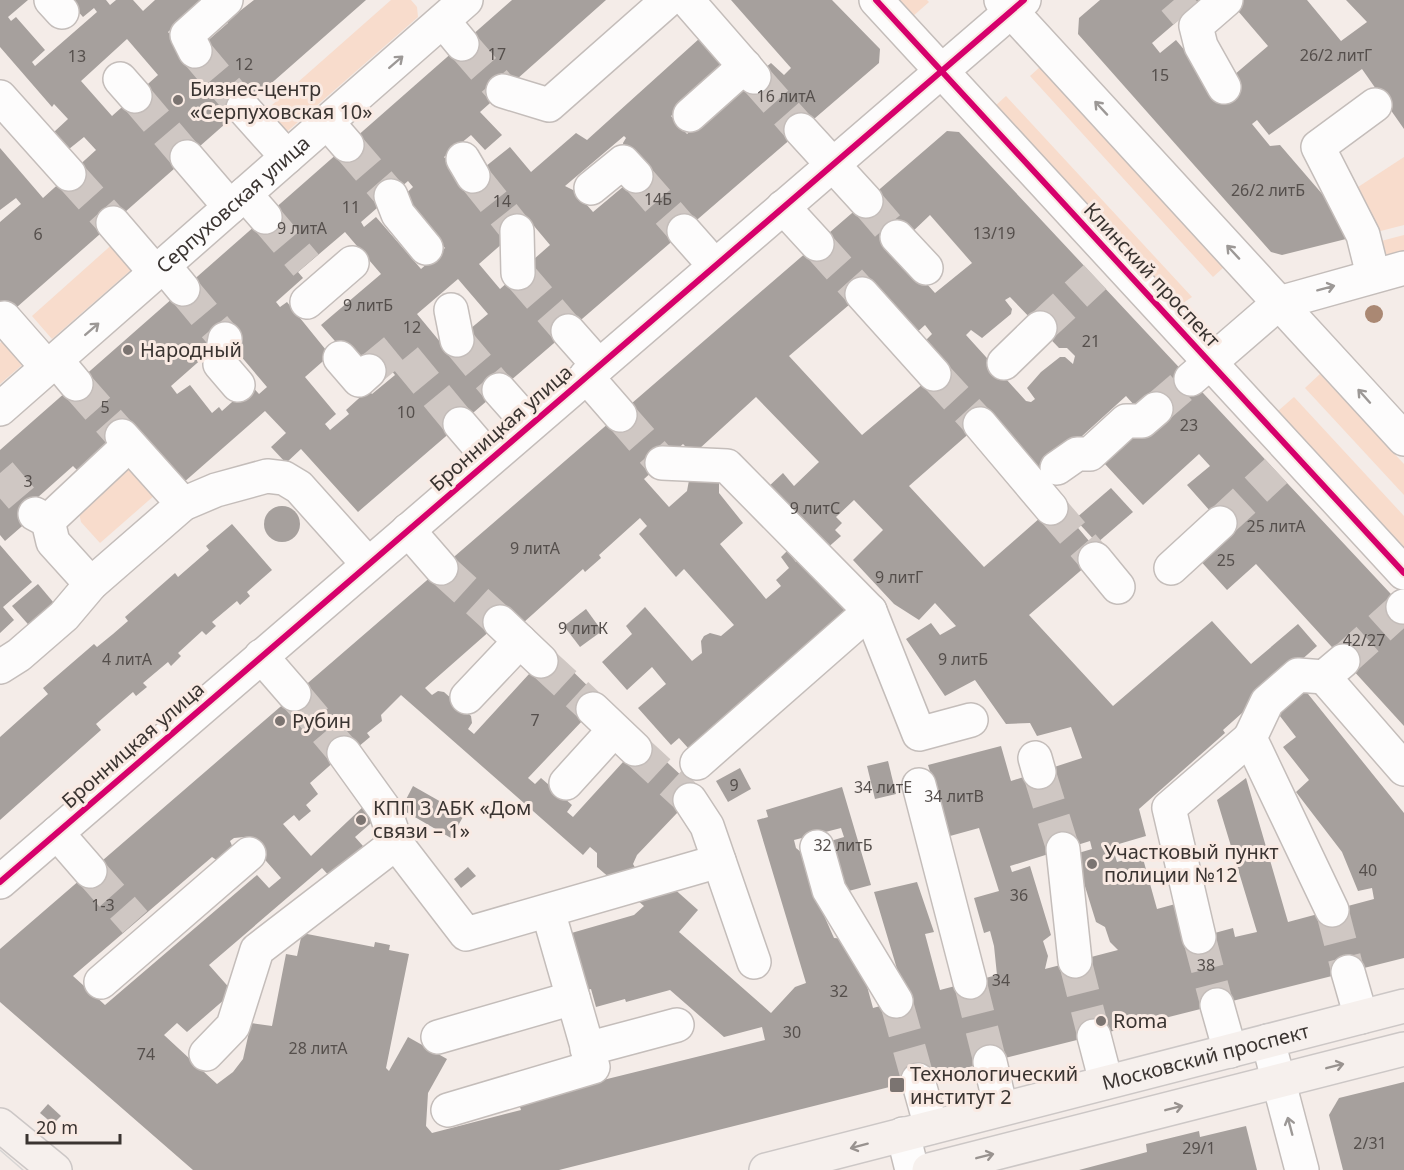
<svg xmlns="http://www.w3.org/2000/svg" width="1404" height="1170" viewBox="0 0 1404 1170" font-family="'Noto Sans',sans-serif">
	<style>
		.green { fill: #f8dccc }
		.building { fill: #a6a09d; fill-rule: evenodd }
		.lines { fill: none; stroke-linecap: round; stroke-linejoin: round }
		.minor-tunnel { stroke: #cfc7c3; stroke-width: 33; stroke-dasharray: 33 16; stroke-linecap: butt }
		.minor-casing { stroke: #c4bdba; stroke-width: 36 }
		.major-casing { stroke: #ccc7c6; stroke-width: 36 }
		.minor { stroke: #fdfcfc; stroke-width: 33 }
		.major { stroke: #f6f0ed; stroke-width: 33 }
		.tram { stroke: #d7d5d4; stroke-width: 1.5 }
		.cycleway-casing { stroke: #f9eae3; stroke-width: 10 }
		.cycleway { stroke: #d6006c; stroke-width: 6 }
		.tree { fill: #aa8873 }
		.oneway { stroke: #9c9896 }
		.oneway2 { stroke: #98928f }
		.poi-dot { fill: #7b7471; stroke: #f9eae3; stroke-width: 2 }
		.labels { text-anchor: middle; stroke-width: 6; stroke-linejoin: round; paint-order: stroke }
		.number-label { font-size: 16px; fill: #554f4c }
		.poi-label { font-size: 20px; fill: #3a3431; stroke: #f9eae3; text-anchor: start }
		.street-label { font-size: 20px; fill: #3a3431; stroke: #f9eae3 }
	</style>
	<rect width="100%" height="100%" fill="#f4ece8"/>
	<g class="green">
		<path d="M391 0H411L417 7 418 17 282 136 263 113Z"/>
		<path d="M896 0H927L929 2 912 17Z"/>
		<path d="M1040 67 1224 267 1213 277 1030 76Z"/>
		<path d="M1006 96 1192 297 1180 305 995 106Z"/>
		<path d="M1404 157V225L1369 234 1355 189Z"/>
		<path d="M1404 235V251L1384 255 1381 241Z"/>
		<path d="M116 241 132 269 52 339 32 316Z"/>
		<path d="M9 335 29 359 0 384V343Z"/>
		<path d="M1320 374 1404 464V495L1305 388Z"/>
		<path d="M1294 397 1404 516V547L1278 411Z"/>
		<path d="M129 469 138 473 156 494 100 543 81 522 79 513 119 472Z"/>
	</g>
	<g class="building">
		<path d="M0 0H28L8 17 11 21 16 17 45 50 32 62 35 66 97 12 94 8 83 17 68 0H106L110 5 116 0H133L143 11 155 0H204L168 32 189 57 228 23 227 21 254 0H366L0 322V222L21 204 16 198 0 210V148L43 198 96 150 84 137 69 149 54 132 68 119 54 104 52 107 0 47ZM127 39 158 75 112 116 81 81Z"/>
		<path d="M512 0H606L480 112 502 135 485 150 471 135 444 157 466 182 510 147 531 172 576 133 587 140 700 38 725 67 671 116 687 134 771 63 784 75 791 68 731 0H832L880 49 879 63 358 512 301 449 286 463 271 447 286 433 265 411 183 483 134 426 80 473 73 466 37 498 44 507 5 541 0 535V450ZM624 136 626 138 623 143 624 149 643 170 593 212 575 191 565 186ZM408 181 413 187 401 198 445 248 421 269 376 217 364 227 361 222ZM529 220 550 245 500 289 479 264ZM345 232 381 274 321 325 341 348 377 380 390 369 395 375 372 394 368 390 346 410 349 414 330 430 325 424 336 414 305 377 330 355 287 302 280 307 276 302 303 278 298 272ZM458 279 488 314 446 349 417 314ZM230 334 234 348 267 387 259 394 251 385 222 411 219 407 212 413 190 385 177 394 171 386Z"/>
		<path d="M1100 0H1215L1195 6 1152 43 1160 53 1176 40 1228 102 1227 81 1268 46 1232 4 1236 0H1307L1341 41 1367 22 1346 0H1404V129L1362 69 1269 135 1257 120 1252 124 1270 146 1280 145 1348 224 1350 238 1282 255 1271 252 1078 34 1079 18Z"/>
		<path d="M947 131 959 132 1404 608V726L1256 564 1227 590 1196 556 1226 529 1187 485 1210 466 1199 454 1143 505 1104 463 1143 415 1126 396 1036 478 989 416 909 486 984 567 1057 503 1100 554 1029 615 1113 706 1212 621 1251 664 1298 624 1317 646 1223 730 1225 733 1139 809 1146 836 1112 846 1117 862 1142 855 1157 909 1179 903 1189 940 1233 928 1235 937 1257 932 1217 800 1246 778 1288 922 1374 899 1372 888 1358 891 1342 852 1296 792 1309 780 1283 747 1296 737 1273 707 1300 684 1404 813V958L559 1170H193L0 1002V949ZM930 215 972 263 935 293 891 244 909 235ZM870 287 914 335 925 325 932 334 922 344 943 367 862 435 789 356ZM1010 297 1059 348H1067L1075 356 1073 364 1065 357H1060L1041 372 1027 388 1035 399 1031 402 1026 401 966 335 971 330 982 338 1011 314 1012 309 1005 300ZM756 397 819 462 794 486 783 473 766 489 825 550 841 536 835 530 842 523 836 517 854 500 883 530 853 560 894 604 919 620 935 603 956 626 940 635 931 623 906 639 945 696 975 680 1006 724 1030 723 1037 736 1071 727 1082 758 1011 781 1001 746 928 765 950 836 979 828 999 891 974 898 984 933 990 931 994 946 997 975 940 990 925 934 934 932 917 882 874 892 906 999 873 1008 865 979 847 939 834 938 814 893 802 853 796 848 794 840 841 828 844 837 827 842 845 892 871 885 842 787 766 810 768 817 757 820 806 983 795 987 771 1013 679 932 698 910 671 886 637 900 644 906 634 915 568 934 583 991 591 989 596 1007 625 999 626 1002 670 990 724 1037 762 1027 765 1040 518 1101 521 1110 432 1133 426 1126 428 1093 447 1059 408 1037 389 1071 386 1068 409 954 389 950 390 945 375 942 374 947 302 933 297 956 286 954 272 1026 251 1023 243 1059 233 1072 217 1084 164 1035 177 1023 187 1032 233 992 209 965 322 868 330 877 363 846 355 837 378 817 366 804 311 856 283 824 294 815 299 821 311 811 306 805 318 794 310 783 344 753 358 747 370 737 367 733 382 721 381 715 401 695 583 855 590 847 597 853V867L611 879 622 871 627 878 637 871 633 864 637 855 698 791 643 740 573 817 567 812 572 805 541 778 535 784 528 778 602 700 551 650 474 734 468 729 472 723 471 716 444 692 438 691 432 695 425 688 500 622 523 623 583 569 585 572 601 558 599 555 640 518 647 526 639 534 676 577 684 569 734 625 721 636 710 633 704 636 701 641 702 653 692 661 645 607 626 626 632 634 602 662 627 690 652 667 666 684 638 708 671 745 679 738 689 749 847 611 800 558 796 562 787 551 781 557 789 568 776 580 781 586 766 599 720 544 743 523 719 493V477L690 475 687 491 669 507 644 479 683 444 688 449H699ZM245 837 281 878 269 888 257 875 105 1005 73 976 212 857 218 861 233 848 230 841 234 838ZM1090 841 1092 849 1075 854 1096 922 1105 927 1110 942 1118 950 1045 969 1048 956 1043 941 1051 935 1030 866 1012 872 1010 866Z"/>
		<path d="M1111 488 1133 512 1097 543 1075 519Z"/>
		<circle cx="282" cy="524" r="18"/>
		<path d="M232 524 272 570 247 592 250 596 240 605 237 601 212 622 216 626 206 635 202 631 178 653 181 656 171 666 168 662 143 683 147 687 136 696 133 692 96 724 101 730 0 820V737L48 694 43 688 94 644 97 647 113 634 128 621 125 617 175 573 178 577 209 550 206 546Z"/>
		<path d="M0 545 32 582 3 607 14 620 0 633Z"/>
		<path d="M38 584 59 609 34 631 12 606Z"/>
		<path d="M586 609 602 631 580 647 564 626Z"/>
		<path d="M888 761 896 794 875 799 867 766Z"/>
		<path d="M740 768 751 789 728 802 716 781Z"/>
		<path d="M413 786 464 815 451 838 401 809Z"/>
		<path d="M468 867 476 876 461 888 454 879Z"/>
		<path d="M1404 1082V1170H1343L1329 1115 1339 1098Z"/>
		<path d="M48 1104 61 1116 53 1124 40 1113Z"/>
		<path d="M1246 1126 1257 1170H1079L1147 1152 1146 1144 1199 1131 1200 1137Z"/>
	</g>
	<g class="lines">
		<g class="minor-tunnel">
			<path d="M1174 0 1186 14"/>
			<path d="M462 44 503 91"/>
			<path d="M195 51 243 108"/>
			<path d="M754 77 801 130"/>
			<path d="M135 96 187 157"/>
			<path d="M347 145 391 196"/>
			<path d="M69 174 113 223"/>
			<path d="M473 176 517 231"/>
			<path d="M636 176 684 231"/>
			<path d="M866 201 897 237"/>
			<path d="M265 217 306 265"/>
			<path d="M817 244 862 294"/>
			<path d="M518 273 568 331"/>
			<path d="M183 289 225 339"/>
			<path d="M1040 328 1095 277"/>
			<path d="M457 340 499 390"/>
			<path d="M369 371 397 348 460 424"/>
			<path d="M934 374 980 424"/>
			<path d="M76 384 122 436"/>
			<path d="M1156 409 1191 379"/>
			<path d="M620 415 662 463"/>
			<path d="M0 473 35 514"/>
			<path d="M1051 508 1095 559"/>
			<path d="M1220 523 1276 471"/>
			<path d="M441 568 500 622"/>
			<path d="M541 661 593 709"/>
			<path d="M1343 661 1403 607"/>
			<path d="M294 694 344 753"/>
			<path d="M635 749 690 800"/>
			<path d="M1039 772 1063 849"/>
			<path d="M90 871 135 922"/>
			<path d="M1332 910 1348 972"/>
			<path d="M1199 937 1217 1005"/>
			<path d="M1075 961 1094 1036"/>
			<path d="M970 982 990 1062"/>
			<path d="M896 1001 918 1080"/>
		</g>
		<defs>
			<g id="minor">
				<path d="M51 0 62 12"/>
				<path d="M687 0 754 77"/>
				<path d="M876 0 1404 573"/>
				<path d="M1001 0 1404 439"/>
				<path d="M443 21 462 44"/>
				<path d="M195 51 187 35 226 0"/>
				<path d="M120 79 135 96"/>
				<path d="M1224 87 1201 46 1196 26 1226 0"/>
				<path d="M503 91 549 105 668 0"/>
				<path d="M0 97 69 174"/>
				<path d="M243 108 287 157"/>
				<path d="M690 115 745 66"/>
				<path d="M327 122 347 145"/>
				<path d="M801 130 866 201"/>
				<path d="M187 157 230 207"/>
				<path d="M463 159 473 176"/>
				<path d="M591 188 623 162 636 176"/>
				<path d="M245 194 265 217"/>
				<path d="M391 196 398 214 426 248"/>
				<path d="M783 207 817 244"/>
				<path d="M113 223 156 273"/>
				<path d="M517 231 518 273"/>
				<path d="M684 231 715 266"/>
				<path d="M897 237 926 268"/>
				<path d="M164 266 183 289"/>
				<path d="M1373 275 1363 235 1318 147 1375 105"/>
				<path d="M862 294 934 374"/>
				<path d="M307 302 352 263"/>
				<path d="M451 310 457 340"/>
				<path d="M4 318 47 367"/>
				<path d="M568 331 599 366"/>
				<path d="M225 339 220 364 238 385"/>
				<path d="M340 358 359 380 369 371"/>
				<path d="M56 360 76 384"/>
				<path d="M1004 363 1040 328"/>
				<path d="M586 376 620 415"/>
				<path d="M1191 379 1279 303 1404 268"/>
				<path d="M499 390 530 425"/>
				<path id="s1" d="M0 409 466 0"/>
				<path d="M460 424 490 459"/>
				<path d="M980 424 1051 508"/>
				<path d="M122 436 183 504"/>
				<path d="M662 463 727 466 870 611 919 734 971 720"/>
				<path d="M1057 468 1077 454H1090L1126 421H1142L1156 409"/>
				<path d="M35 514 48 521 53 542 91 584"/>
				<path d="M48 521 129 445"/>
				<path d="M408 530 441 568"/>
				<path d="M1095 559 1118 587"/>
				<path d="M1171 568 1220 523"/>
				<path d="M1403 607 1404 606"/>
				<path d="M500 622 541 661"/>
				<path d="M261 656 294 694"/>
				<path d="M1343 661 1324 677 1404 769"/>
				<path d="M0 667 19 655 64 616 91 584 183 504 216 490 267 476 284 478 299 487 368 564"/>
				<path d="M1324 677 1298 675 1267 702 1250 738 1332 910"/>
				<path d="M467 697 520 641"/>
				<path d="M593 709 635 749"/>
				<path d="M344 753 385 810 396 843 466 934 719 861"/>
				<path d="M1035 758 1039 772"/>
				<path d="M697 763 870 611"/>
				<path d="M566 783 614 730"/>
				<path d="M919 785 970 982"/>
				<path d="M690 800 707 826 754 962"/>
				<path d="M57 833 90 871"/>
				<path d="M817 847 829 890 896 1001"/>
				<path d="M1063 849 1075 961"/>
				<path d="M0 882 1024 0"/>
				<path d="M1199 937 1169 808 1250 738"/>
				<path d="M1348 972 1361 1017"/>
				<path d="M101 982 249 854"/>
				<path d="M1217 1005 1230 1051"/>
				<path d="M1094 1036 1106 1082"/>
				<path d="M438 1037 573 998"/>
				<path d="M1268 1041 1302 1170"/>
				<path d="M587 1049 677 1025"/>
				<path d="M206 1054 233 1026 257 950 396 843"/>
				<path d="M990 1062 1001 1109"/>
				<path d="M918 1080 931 1127"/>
				<path d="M448 1110 593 1067 548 911"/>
				<path d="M903 1134 912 1170"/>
			</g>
			<g id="major">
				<path d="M0 1125 55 1170"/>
				<path id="s2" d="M766 1170 1404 1006"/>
				<path d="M929 1170 1404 1049"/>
			</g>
		</defs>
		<use href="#minor" class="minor-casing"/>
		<use href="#major" class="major-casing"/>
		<use href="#minor" class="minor"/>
		<use href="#major" class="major"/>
		<path class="tram" d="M0 1150 23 1170"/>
		<defs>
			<g id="cycleway">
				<path d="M876 0 1404 573"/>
				<path d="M0 882 1024 0"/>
			</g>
		</defs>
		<use href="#cycleway" class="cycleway-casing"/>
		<use href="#cycleway" class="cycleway"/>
	</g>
	<circle class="tree" cx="1374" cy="314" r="9"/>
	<defs><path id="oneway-shaft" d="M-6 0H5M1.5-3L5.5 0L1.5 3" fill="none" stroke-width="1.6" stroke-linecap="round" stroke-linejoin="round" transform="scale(1.5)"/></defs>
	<g class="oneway">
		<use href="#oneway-shaft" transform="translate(396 62) rotate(-41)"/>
		<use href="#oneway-shaft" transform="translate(1101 108) rotate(-133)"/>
		<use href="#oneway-shaft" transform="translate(1233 252) rotate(-133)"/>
		<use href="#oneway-shaft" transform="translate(1326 288) rotate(-15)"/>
		<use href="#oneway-shaft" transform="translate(92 329) rotate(-41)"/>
		<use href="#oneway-shaft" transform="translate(1364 396) rotate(-132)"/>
		<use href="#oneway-shaft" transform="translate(1290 1126) rotate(-105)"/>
	</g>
	<g class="oneway2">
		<use href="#oneway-shaft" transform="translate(1335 1066) rotate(-14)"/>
		<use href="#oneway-shaft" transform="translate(1174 1108) rotate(-14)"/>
		<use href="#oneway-shaft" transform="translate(859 1146) rotate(165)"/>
		<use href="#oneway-shaft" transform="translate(985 1156) rotate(-14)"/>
	</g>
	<g class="poi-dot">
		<circle cx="178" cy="100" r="6"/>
		<circle cx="128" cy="350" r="6"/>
		<circle cx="280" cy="721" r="6"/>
		<circle cx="361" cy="820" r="6"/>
		<circle cx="1092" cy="864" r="6"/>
		<circle cx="1101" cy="1021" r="6"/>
		<rect x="889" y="1077" width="16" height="16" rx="3"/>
	</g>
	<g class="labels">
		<g class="number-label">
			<text x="497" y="60">17</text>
			<text x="1336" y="61">26/2 литГ</text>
			<text x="77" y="62">13</text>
			<text x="244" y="70">12</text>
			<text x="1160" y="81">15</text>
			<text x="786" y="102">16 литА</text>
			<text x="1268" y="196">26/2 литБ</text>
			<text x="658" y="205">14Б</text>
			<text x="502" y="207">14</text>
			<text x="351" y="213">11</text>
			<text x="302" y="234">9 литА</text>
			<text x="994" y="239">13/19</text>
			<text x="38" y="240">6</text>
			<text x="368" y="311">9 литБ</text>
			<text x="412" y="333">12</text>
			<text x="1091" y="347">21</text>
			<text x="105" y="413">5</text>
			<text x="406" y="418">10</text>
			<text x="1189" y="431">23</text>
			<text x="28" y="487">3</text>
			<text x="815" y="514">9 литС</text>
			<text x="1276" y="532">25 литА</text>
			<text x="535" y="554">9 литА</text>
			<text x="1226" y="566">25</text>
			<text x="899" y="583">9 литГ</text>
			<text x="583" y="634">9 литК</text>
			<text x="1364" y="646">42/27</text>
			<text x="127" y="665">4 литА</text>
			<text x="963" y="665">9 литБ</text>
			<text x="535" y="726">7</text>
			<text x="734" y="791">9</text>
			<text x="883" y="793">34 литЕ</text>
			<text x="954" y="802">34 литВ</text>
			<text x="843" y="851">32 литБ</text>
			<text x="1368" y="876">40</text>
			<text x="1019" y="901">36</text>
			<text x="103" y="911">1-3</text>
			<text x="1206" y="971">38</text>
			<text x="1001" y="986">34</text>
			<text x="839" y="997">32</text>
			<text x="792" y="1038">30</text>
			<text x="318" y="1054">28 литА</text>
			<text x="146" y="1060">74</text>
			<text x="1370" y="1149">2/31</text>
			<text x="1199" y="1154">29/1</text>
		</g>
		<g class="poi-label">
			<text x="190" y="96">Бизнес-центр<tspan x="190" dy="23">«Серпуховская 10»</tspan></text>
			<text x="140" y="357">Народный</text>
			<text x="292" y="728">Рубин</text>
			<text x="373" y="815">КПП 3 АБК «Дом<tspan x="373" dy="23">связи – 1»</tspan></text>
			<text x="1104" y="859">Участковый пункт<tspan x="1104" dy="23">полиции №12</tspan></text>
			<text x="1113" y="1028">Roma</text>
			<text x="910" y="1081">Технологический<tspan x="910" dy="23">институт 2</tspan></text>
		</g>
		<g class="street-label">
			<text dy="7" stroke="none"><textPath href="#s1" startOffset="310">Серпуховская улица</textPath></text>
			<text transform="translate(1152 275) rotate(47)" y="7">Клинский проспект</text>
			<text transform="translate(501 428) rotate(-41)" y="7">Бронницкая улица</text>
			<text transform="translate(133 745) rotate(-41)" y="7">Бронницкая улица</text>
			<text dy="7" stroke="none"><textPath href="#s2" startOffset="454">Московский проспект</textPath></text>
		</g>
	</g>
	<path d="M27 1134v9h93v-9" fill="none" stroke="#3a3431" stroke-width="3"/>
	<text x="36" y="1134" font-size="18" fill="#3a3431" stroke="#f9eae3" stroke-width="4.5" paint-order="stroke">20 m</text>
</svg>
